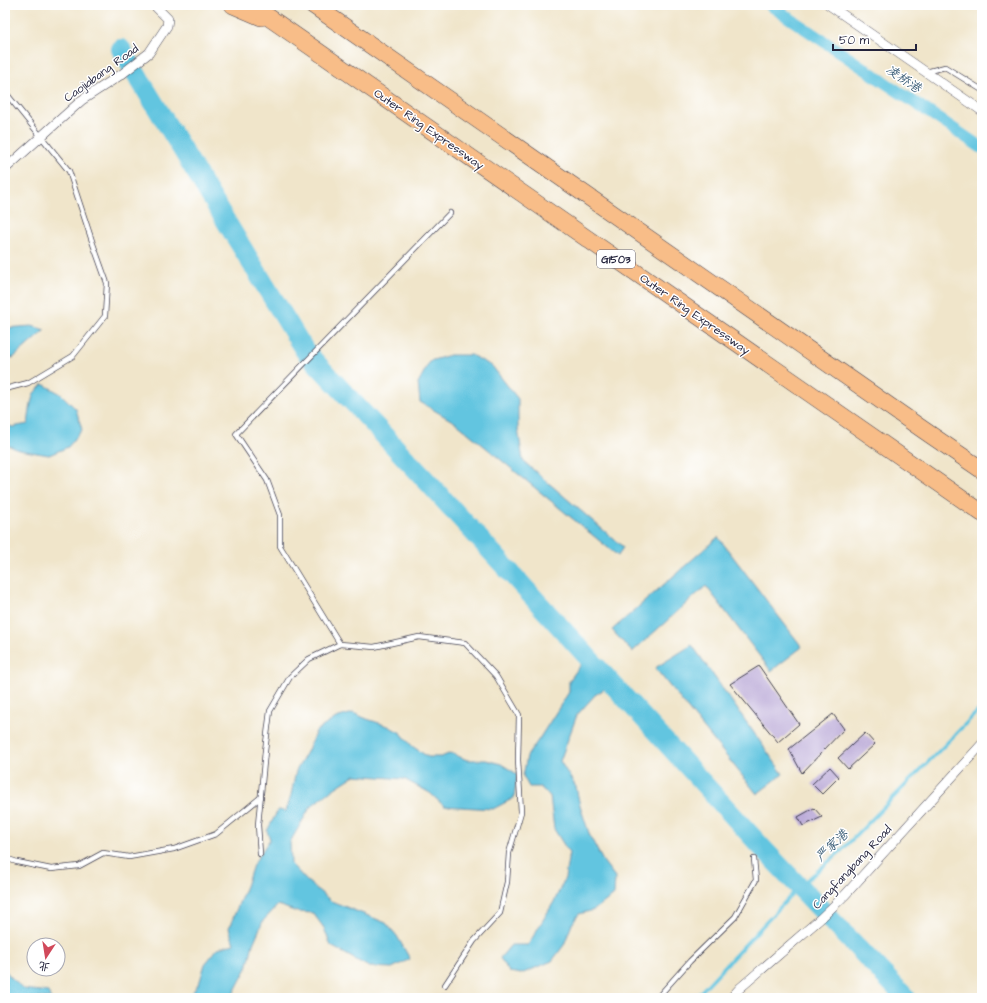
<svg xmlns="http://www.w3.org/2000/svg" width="987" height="1003" viewBox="0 0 987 1003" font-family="'Architects Daughter','LXGW WenKai TC',sans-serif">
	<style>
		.water { fill: #62c5e0; stroke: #42748e }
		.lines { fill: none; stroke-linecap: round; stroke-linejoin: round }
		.stream { stroke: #62c5e0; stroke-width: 3.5 }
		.canal { stroke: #62c5e0; stroke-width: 12 }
		.river { stroke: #62c5e0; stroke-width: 20 }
		.building { fill: #bdadd9 }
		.lane-casing { stroke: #413f50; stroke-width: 6 }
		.street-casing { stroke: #413f50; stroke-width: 10 }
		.highway-casing { stroke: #413f50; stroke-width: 18 }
		.lane { stroke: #fff; stroke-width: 4.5 }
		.street { stroke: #fff; stroke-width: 9 }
		.highway { stroke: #f8bd88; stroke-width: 17 }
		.labels { text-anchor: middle; stroke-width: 3; stroke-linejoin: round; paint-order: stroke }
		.shield { fill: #fff; stroke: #646476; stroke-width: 1 }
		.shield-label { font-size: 11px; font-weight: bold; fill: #22223b }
		.street-label { font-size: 12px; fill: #22223b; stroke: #fff }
		.water-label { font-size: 13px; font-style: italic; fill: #385b75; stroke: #fff }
	</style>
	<rect width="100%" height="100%" fill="#fff"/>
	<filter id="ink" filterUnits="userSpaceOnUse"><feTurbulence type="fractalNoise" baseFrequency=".025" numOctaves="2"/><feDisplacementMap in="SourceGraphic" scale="8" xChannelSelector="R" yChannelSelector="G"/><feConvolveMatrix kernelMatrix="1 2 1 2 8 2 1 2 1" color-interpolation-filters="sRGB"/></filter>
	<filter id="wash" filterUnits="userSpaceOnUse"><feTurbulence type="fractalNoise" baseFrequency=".012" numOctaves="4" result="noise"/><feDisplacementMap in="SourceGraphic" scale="16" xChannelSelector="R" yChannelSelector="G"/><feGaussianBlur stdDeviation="0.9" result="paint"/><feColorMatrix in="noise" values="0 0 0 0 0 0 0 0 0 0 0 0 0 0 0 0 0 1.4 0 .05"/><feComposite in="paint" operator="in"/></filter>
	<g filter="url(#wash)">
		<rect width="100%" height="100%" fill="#f0e5ca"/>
		<g class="water">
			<path d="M32 326 45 330 13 358 5 356V328Z"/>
			<path d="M450 355H471L492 366 518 399V429L523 461 623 547 618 556 456 423 420 402 418 383 430 361Z"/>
			<path d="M43 384 61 394 76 409 82 430 68 447 49 455 19 450 5 444V424L12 427 28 424 31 403 34 393Z"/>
			<path d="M718 537 802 647 771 671 706 586 632 652 612 630Z"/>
			<path d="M692 645 783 774 757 794 655 668Z"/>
			<path d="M587 656 612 684 595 695 577 715 560 761 576 787 580 806 590 836 603 861 615 877 614 895 594 910 579 914 572 924 564 945 552 961 521 974 509 972 500 958 511 945H528L555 900 565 878 569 853 554 829 550 796 540 787H529L523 776 527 756 539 739 569 692V681Z"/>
			<path d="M353 713 367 719 388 726 401 733 412 746 428 757H441L451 753 467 760H486L501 764 517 774 514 798 493 809 444 806 430 793 404 779 355 775 335 788 311 806 290 842 291 864 307 881 331 901 386 923 397 936 410 959 392 968 369 967 331 946 324 928 313 913 297 912 278 905 263 921 253 944 247 968 231 998H189L200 981 205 964 218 948 234 944 229 928 246 886 253 865 270 839 267 831 278 810 286 811 291 795 296 771 307 752 316 731 336 718Z"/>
			<path d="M5 970 9 975 23 989 48 992 51 998H5Z"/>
		</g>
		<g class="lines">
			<path class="stream" d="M695 998 799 887 841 851 982 707"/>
			<path class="canal" d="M770 5 982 148"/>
			<path class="river" d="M121 49 305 351 423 477 767 853 906 998"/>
		</g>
		<g id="blocks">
			<g class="building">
				<path d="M759 666 799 724 778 742 730 684Z"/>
				<path d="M833 714 844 729 802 773 789 749Z"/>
				<path d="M865 733 875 744 848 769 838 758Z"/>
				<path d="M830 767 839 777 822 794 812 784Z"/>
				<path d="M814 808 822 817 803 826 798 817Z"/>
				<path d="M445 994 446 998H436Z"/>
			</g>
		</g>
	</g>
	<g filter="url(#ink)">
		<use href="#blocks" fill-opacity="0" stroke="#413f50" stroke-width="1"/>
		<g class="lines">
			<defs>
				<g id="lane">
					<path d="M977 5 982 8"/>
					<path d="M926 72 945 67 982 90"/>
					<path d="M5 92 69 171 92 241 107 283 105 316 73 356 28 383 5 389"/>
					<path d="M260 854 258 825 265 751 270 711 290 677 309 659 340 644"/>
					<path d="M5 858 17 862 51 869 79 866 103 853 129 857 174 849 216 834 261 797"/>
					<path d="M445 985 474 941 500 913 507 882 509 853 521 812 518 760 519 715 496 676 465 643 419 637 374 647 340 644 280 546V515L267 480 236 434 450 213"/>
					<path d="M657 998 690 961 735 917 756 880 754 859"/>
				</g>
				<g id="street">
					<path d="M829 5 982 111"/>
					<path d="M5 169 82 100 122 74 149 53 167 26 168 19 154 5"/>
					<path d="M731 998 740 988 820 919 845 895 982 744"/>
				</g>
				<g id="highway">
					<path d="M233 5 261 17"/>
					<path d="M251 5 982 513"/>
					<path d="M313 5 925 431 982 470"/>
				</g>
			</defs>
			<use href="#lane" class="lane-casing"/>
			<use href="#street" class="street-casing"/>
			<use href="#highway" class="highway-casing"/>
			<use href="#lane" class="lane"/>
			<use href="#street" class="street"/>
			<use href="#highway" class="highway"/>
		</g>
	</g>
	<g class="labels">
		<rect class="shield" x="597" y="250" width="38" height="18" rx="3"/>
		<g class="shield-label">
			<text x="616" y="263">G1503</text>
		</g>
		<g class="street-label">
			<text transform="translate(101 73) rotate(-36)" y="4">Caojiabang Road</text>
			<text transform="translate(429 129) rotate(35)" y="4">Outer Ring Expressway</text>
			<text transform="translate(695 314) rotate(35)" y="4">Outer Ring Expressway</text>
			<text transform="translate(852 867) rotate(-47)" y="4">Cangfangbang Road</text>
		</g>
		<g class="water-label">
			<text transform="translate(904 78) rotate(34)" y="5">凌桥港</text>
			<text transform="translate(831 845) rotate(-43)" y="5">严家港</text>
		</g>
	</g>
	<rect width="987" height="1003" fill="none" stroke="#fff" stroke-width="20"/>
	<g transform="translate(46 957) rotate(192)"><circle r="19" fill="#ffffff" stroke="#a7a7b1"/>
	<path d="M0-3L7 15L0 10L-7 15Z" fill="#d1495b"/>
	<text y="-6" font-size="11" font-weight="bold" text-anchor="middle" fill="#22223b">北</text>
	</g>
	<path d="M833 44v6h83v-6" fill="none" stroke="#22223b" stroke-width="2"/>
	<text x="839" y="44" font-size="12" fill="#22223b" stroke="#ffffff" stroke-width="3" paint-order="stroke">50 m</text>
</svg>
